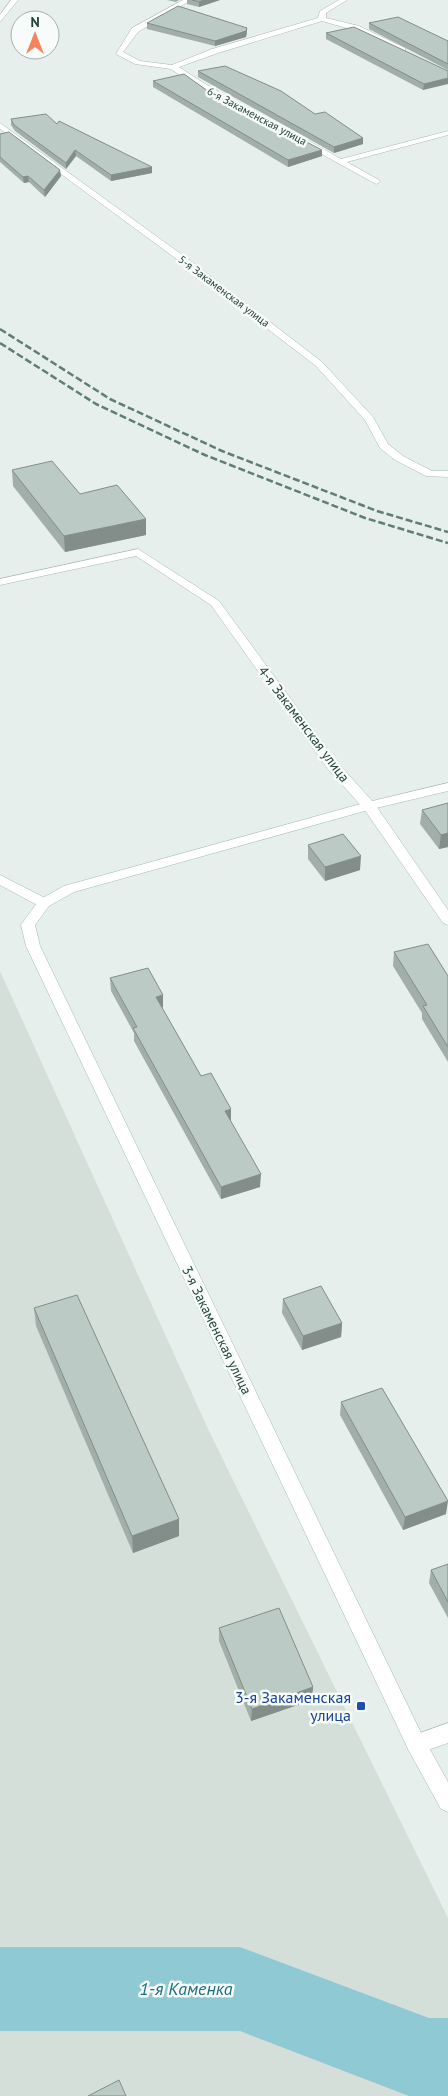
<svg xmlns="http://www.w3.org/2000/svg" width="448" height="2096" viewBox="0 0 448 2096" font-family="'PT Sans',sans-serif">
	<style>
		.built { fill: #d4dfda }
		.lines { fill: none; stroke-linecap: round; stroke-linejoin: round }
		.river { fill: #8ec9d4; fill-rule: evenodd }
		.street-casing { stroke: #a8b8b2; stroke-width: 1 }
		.secondary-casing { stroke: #a4bbb3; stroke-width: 1 }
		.street { fill: #fff; fill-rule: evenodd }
		.secondary { fill: #fff; fill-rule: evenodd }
		.rail { stroke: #5f7d75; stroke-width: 2.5; stroke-dasharray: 7 3; stroke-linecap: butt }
		.wall { fill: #a1aea9 }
		.shaded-wall { fill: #838d89 }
		.building { fill: #bbcac4; stroke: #838d89 }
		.transit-dot { fill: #1a4fb4; stroke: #f7fbf9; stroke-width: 2 }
		.labels { text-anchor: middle; stroke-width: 5; stroke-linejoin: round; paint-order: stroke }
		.far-street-label { font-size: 11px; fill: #24423a; stroke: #f7fbf9 }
		.street-label { font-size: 14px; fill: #24423a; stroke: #f7fbf9 }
		.near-transit-label { font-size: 16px; fill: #164399; stroke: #f7fbf9; text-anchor: end }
		.near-water-label { font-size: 18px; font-style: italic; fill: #1c6f80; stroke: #f7fbf9 }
	</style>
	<rect width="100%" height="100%" fill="#e6efeb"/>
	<path class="built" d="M0 971 209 1431 448 1918V2096H0Z"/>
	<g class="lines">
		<path class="river" d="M0 1947H240L429 2018H448V2096H409L240 2031H0Z"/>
		<defs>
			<g id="street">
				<path d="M183 0H191L138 32 123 52 140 61 172 65 212 49 318 18 320 11 339 0H347L326 13V18L359 26 405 48V52H399L353 30 322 21 218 53 179 67C230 102 287 128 341 159L448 131V135L347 162 379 180 380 182 376 184 258 119 206 93 171 69 135 64 116 54 132 28Z"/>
				<path d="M138 549 219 601 337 762 374 803 448 910V925L443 923 364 809 327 768 211 605 136 556 0 585V579Z"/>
				<path d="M0 875 49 900 51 903 44 908 39 906 0 885Z"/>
				<path d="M448 1723V1743L416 1754 409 1751 406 1744 409 1737Z"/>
			</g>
			<g id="secondary">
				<path d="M11 0H18L0 22V15Z"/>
				<path d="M0 123 192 262 322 362 373 417 388 444 403 456 432 471H448V477L426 476 395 460 380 448 365 420 316 366 186 266 0 129Z"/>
				<path d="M448 783V791L372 809 74 892 49 906 35 925 40 946 423 1737 448 1782V1812L441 1809 409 1751 26 946 21 925 39 900 64 886 364 803Z"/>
			</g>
		</defs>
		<use href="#street" class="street-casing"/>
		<use href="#secondary" class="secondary-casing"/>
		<use href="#street" class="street"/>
		<use href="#secondary" class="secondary"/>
		<g class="rail">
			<path d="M0 329 110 399 222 451 377 511 448 532"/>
			<path d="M0 343 96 404 205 455 365 518 448 543"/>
		</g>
	</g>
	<g class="wall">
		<path d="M167 0H179L176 2Z"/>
		<path d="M187 0H220L199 7 187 4Z"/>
		<path d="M147 23 247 28V34L246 37 215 46 147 29Z"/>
		<path d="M369 23 448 41V70L369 29Z"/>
		<path d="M326 33 448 71 423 90 326 39Z"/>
		<path d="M198 71 315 114 363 138V144L334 153 198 77Z"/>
		<path d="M153 81 205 89 322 156 288 167 153 87Z"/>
		<path d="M11 119 57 124 152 173 111 181 76 156 66 169 15 131 11 125Z"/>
		<path d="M0 134 61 176 45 197 29 182 24 183 0 162Z"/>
		<path d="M12 470 80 494 146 519V535L65 552 13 486Z"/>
		<path d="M448 803V847L439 849 420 824 422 810Z"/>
		<path d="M308 845 360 870 325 881 308 859Z"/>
		<path d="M394 952 448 976V1062L422 1019V1013L393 966Z"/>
		<path d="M110 978 163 995V1007L162 1008 201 1076 231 1122 260 1187 221 1199 134 1041V1033L111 991Z"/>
		<path d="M283 1299 342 1323 341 1337 302 1350 282 1313Z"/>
		<path d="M34 1308 179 1536 133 1553 36 1326Z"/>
		<path d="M341 1402 446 1514 403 1530 340 1415Z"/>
		<path d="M448 1564V1618L429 1583 431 1570Z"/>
		<path d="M219 1628 313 1687 312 1700 251 1721 219 1641Z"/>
	</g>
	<g class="shaded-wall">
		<path d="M204 0H220L199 7V2Z"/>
		<path d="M247 28 246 37 215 46V41Z"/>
		<path d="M448 78V84L423 90 424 84Z"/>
		<path d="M363 138V144L334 153V147Z"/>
		<path d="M75 150 76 156 66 169V163Z"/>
		<path d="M322 150V156L288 167V160Z"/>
		<path d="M152 167V173L111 181V175Z"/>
		<path d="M60 170 61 176 45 197 44 190Z"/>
		<path d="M28 176 29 182 24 183 23 177Z"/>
		<path d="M146 519V535L65 552 64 536Z"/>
		<path d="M448 833V847L439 849 441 835Z"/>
		<path d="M361 856 360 870 325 881V867Z"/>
		<path d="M163 995V1007L156 1009V997Z"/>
		<path d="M231 1109V1122L225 1111Z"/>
		<path d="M261 1174 260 1187 221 1199V1187Z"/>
		<path d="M342 1323 341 1337 302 1350 303 1336Z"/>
		<path d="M448 1501 446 1514 403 1530 405 1517Z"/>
		<path d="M179 1519V1536L133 1553 132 1536Z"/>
		<path d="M313 1687 312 1700 251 1721 252 1709Z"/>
	</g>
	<g class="building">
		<path d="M192 0H204L199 2Z"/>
		<path d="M178 6 247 28 246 31 215 41 147 23Z"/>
		<path d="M398 17 448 41V64L369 23Z"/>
		<path d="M354 27 448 71V78L424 84 326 33Z"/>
		<path d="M225 66 281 91 315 114 325 112 363 138 334 147 198 71Z"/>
		<path d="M184 74 205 89 322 150 288 160 153 81Z"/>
		<path d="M46 114 57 124 59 121 152 167 111 175 75 150 66 163 14 125 11 119Z"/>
		<path d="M9 132 60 170 44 190 28 176 23 177 0 157V134Z"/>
		<path d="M52 461 80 494 117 485 146 519 64 536 12 470Z"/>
		<path d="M448 803V833L441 835 422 810Z"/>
		<path d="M343 834 361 856 325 867 308 845Z"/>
		<path d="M428 944 448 976V1047L423 1006 427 1005 394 952Z"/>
		<path d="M148 968 163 995 156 997 201 1076 211 1073 231 1109 225 1111 261 1174 221 1187 133 1028 137 1027 110 978Z"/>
		<path d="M321 1286 342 1323 303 1336 283 1299Z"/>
		<path d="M77 1295 179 1519 132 1536 34 1308Z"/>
		<path d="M382 1388 448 1501 405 1517 341 1402Z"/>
		<path d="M448 1564V1602L431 1570Z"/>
		<path d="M279 1608 313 1687 252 1709 219 1628Z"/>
		<path d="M119 2080 126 2096H88Z"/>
	</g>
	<rect class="transit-dot" x="356" y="1701" width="10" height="10" rx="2.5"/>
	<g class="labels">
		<g class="far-street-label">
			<text transform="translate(257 116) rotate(28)" y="4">6-я Закаменская улица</text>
			<text transform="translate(224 291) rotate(37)" y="4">5-я Закаменская улица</text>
		</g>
		<g class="street-label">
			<text transform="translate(304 724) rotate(53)" y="5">4-я Закаменская улица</text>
			<text transform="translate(217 1330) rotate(64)" y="5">3-я Закаменская улица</text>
		</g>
		<g class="near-transit-label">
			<text x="351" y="1703">3-я Закаменская<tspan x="351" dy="18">улица</tspan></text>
		</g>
		<g class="near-water-label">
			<text x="186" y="1995">1-я Каменка</text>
		</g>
	</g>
	<g transform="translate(35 35)"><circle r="24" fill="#f7fbf9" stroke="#a3b1ad"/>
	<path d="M0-4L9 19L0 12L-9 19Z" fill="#f4845f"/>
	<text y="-8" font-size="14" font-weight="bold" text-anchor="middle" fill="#24423a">N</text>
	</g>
</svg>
